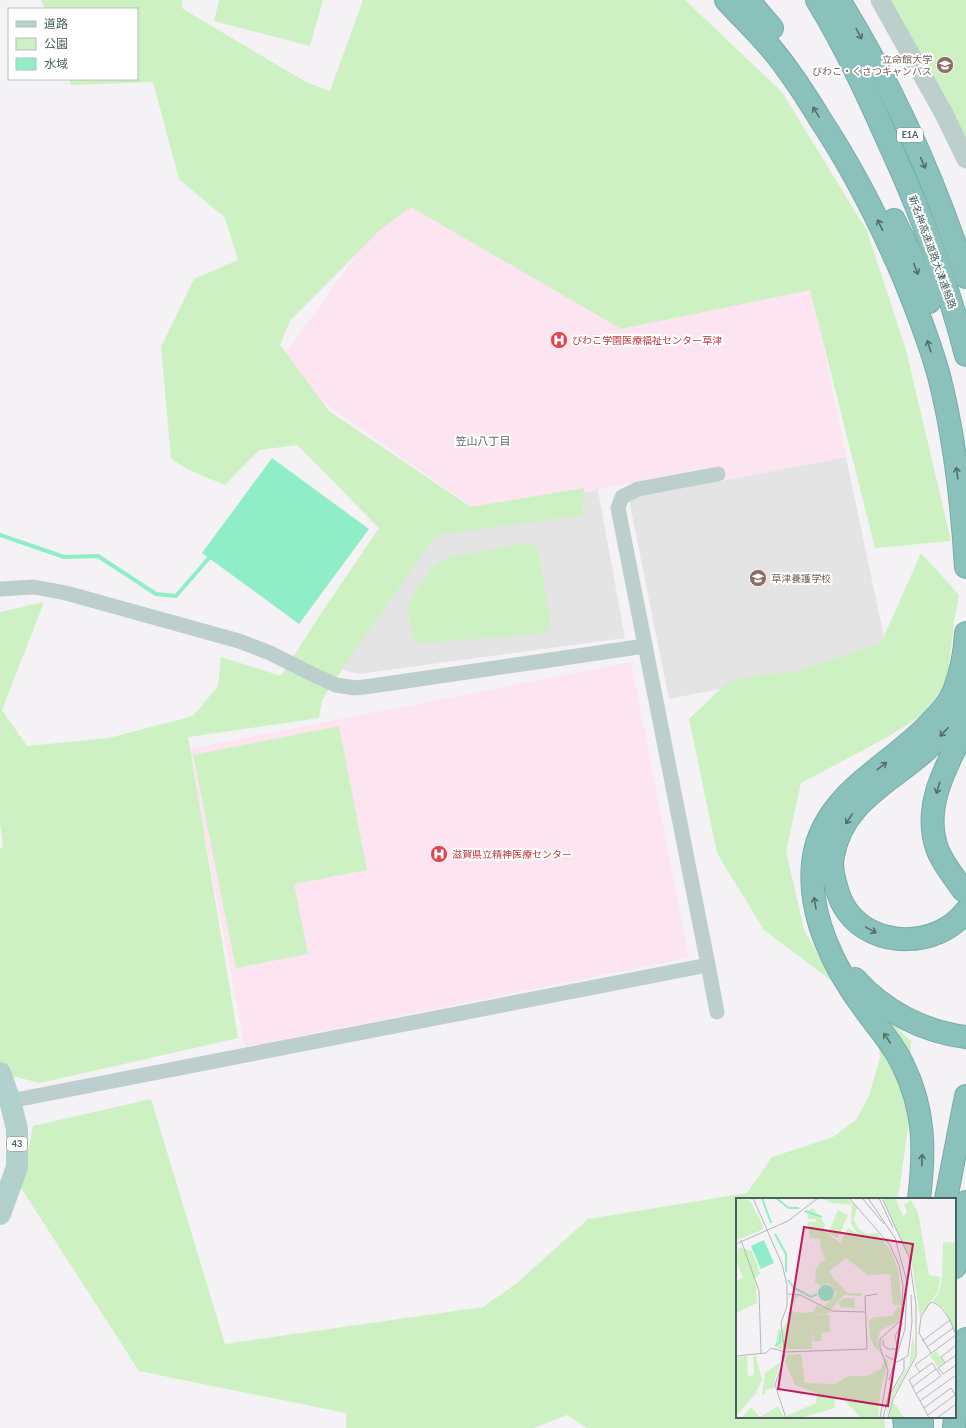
<svg xmlns="http://www.w3.org/2000/svg" width="966" height="1428" viewBox="0 0 966 1428" font-family="Lato,'Noto Sans JP',sans-serif">
	<style>
		.education { fill: #e5e4e5 }
		.medical { fill: #fce5f1 }
		.green { fill: #cdf1c2 }
		.water { fill: #8feec7 }
		.lines { fill: none; stroke-linecap: round; stroke-linejoin: round }
		.stream { stroke: #8feec7; stroke-width: 4 }
		.motorway-casing { stroke: #75ada7; stroke-width: 24 }
		.minor { stroke: #bdcfcc; stroke-width: 15 }
		.tertiary { stroke: #bdcfcc; stroke-width: 19 }
		.primary { stroke: #b2d1cd; stroke-width: 22 }
		.motorway { stroke: #8ac1bb; stroke-width: 22 }
		.oneway { stroke: #536f6b }
		.labels { text-anchor: middle; stroke-width: 4; stroke-linejoin: round; paint-order: stroke }
		.shield { fill: #fff; stroke: #80908e; stroke-width: 1 }
		.shield-label { font-size: 9px; font-weight: bold; fill: #49605d }
		.education-label { font-size: 10px; fill: #785e54; stroke: #fff; text-anchor: end }
		.street-label { font-size: 10px; fill: #49605d; stroke: #fff }
		.health-label { font-size: 10px; fill: #be3a42; stroke: #fff; text-anchor: start }
		.neighbourhood-label { font-size: 11px; fill: #5e6767; stroke: #fff }
		.inset-river { fill: none; stroke: #8feec7; stroke-width: 2 }
		.inset-road { fill: none; stroke: #b0b8b8; stroke-width: 1 }
		.view { fill: #c2185b; fill-opacity: 0.15; stroke: #c2185b; stroke-width: 2 }
		.inset-edge { fill: none; stroke: #49605d; stroke-width: 2 }
	</style>
	<rect width="100%" height="100%" fill="#f4f2f4"/>
	<g class="education">
		<path d="M846 457 888 656 669 699 629 500 637 496Z"/>
		<path d="M598 490 625 638 358 674 327 666 432 530 482 514Z"/>
	</g>
	<g class="medical">
		<path d="M404 189 809 277 846 457 711 483 708 467 482 514 275 368Z"/>
		<path d="M631 662 689 958 245 1047 188 749Z"/>
	</g>
	<g class="green">
		<path d="M41 0H182L183 9 306 82 330 91 363 0H685L782 92 867 231 906 350 951 541 875 548 810 290 621 329 411 207 379 231 290 321 280 345 329 411 471 507 584 488 582 515 436 535 351 656 322 700 319 718 188 737 238 1038 40 1083 16 1077 0 1078V848L3 847 0 823V612L44 602 2 710 27 746 109 738 193 716 218 686 221 657 281 676 320 615 379 528 297 445 259 450 225 485 191 471 171 459 161 347 194 279 238 260 225 218 179 179 153 82 71 85 69 79H137V9H45Z"/>
		<path d="M219 0H323L310 46 214 21Z"/>
		<path d="M889 0H966V141Z"/>
		<path d="M531 542 537 548 551 625 548 631 528 635 418 643 413 639 407 608 410 599 435 564 445 558Z"/>
		<path d="M921 553 959 595 954 622 947 682 922 715 886 738 801 783 786 851 804 930 819 956 911 1041 908 1127 898 1199H737V1417H884L885 1428H587L567 1415 534 1428H346V1413L139 1371 21 1188 33 1126 151 1099 225 1344 483 1307 517 1283 588 1219 747 1193 772 1157 833 1137 856 1120 869 1096 880 1058 876 1014 764 930 717 853 689 719 728 682 766 674 793 672 881 643Z"/>
		<path d="M339 726 367 870 294 884 308 954 236 968 193 755Z"/>
	</g>
	<path class="water" d="M272 458 369 529 299 624 202 553Z"/>
	<g class="lines">
		<path class="stream" d="M0 535 64 557 98 556 156 594 176 596 209 558"/>
		<defs>
			<g id="motorway">
				<path d="M726 0C738 13 751 26 763 39 785 63 803 91 820 119 853 169 880 222 904 278 917 310 930 343 939 376 955 438 962 503 966 567"/>
				<path d="M748 0 772 28"/>
				<path d="M817 0C847 49 870 100 893 152 923 218 948 285 966 355"/>
				<path d="M839 0C892 86 935 181 966 277"/>
				<path d="M894 220 910 252 929 302"/>
				<path d="M966 699C955 720 942 736 925 751 889 783 842 803 833 856 831 865 833 876 836 886 838 894 842 904 847 911 874 949 938 948 966 911"/>
				<path d="M963 890C954 877 944 865 938 851 921 808 947 764 966 727"/>
				<path d="M855 979C883 1011 924 1032 966 1037"/>
				<path d="M919 1199C925 1150 925 1110 903 1065 894 1045 879 1029 866 1011 835 970 808 917 813 864 819 795 890 767 931 722 940 713 949 703 954 691 961 673 965 652 966 633"/>
				<path d="M946 1199 966 1096"/>
				<path d="M955 1267 966 1202"/>
				<path d="M904 1417 905 1428"/>
				<path d="M922 1428V1417"/>
				<path d="M954 1428 958 1380 966 1339"/>
			</g>
		</defs>
		<use href="#motorway" class="motorway-casing"/>
		<g class="minor">
			<path d="M0 589 34 587 66 593 239 641 270 653 314 675 336 685 355 688 372 686 645 646"/>
			<path d="M708 965 717 1012"/>
			<path d="M10 1101 708 965 618 508 622 497 638 489 718 474"/>
		</g>
		<path class="tertiary" d="M880 0 943 112 966 159"/>
		<path class="primary" d="M0 1073 10 1101 17 1129V1167L0 1214"/>
		<use href="#motorway" class="motorway"/>
	</g>
	<defs><path id="oneway-shaft" d="M-6 0H5M1.5-3L5.5 0L1.5 3" fill="none" stroke-width="1.6" stroke-linecap="round" stroke-linejoin="round"/></defs>
	<g class="oneway">
		<use href="#oneway-shaft" transform="translate(859 34) rotate(62)"/>
		<use href="#oneway-shaft" transform="translate(816 112) rotate(-122)"/>
		<use href="#oneway-shaft" transform="translate(923 163) rotate(67)"/>
		<use href="#oneway-shaft" transform="translate(880 225) rotate(-116)"/>
		<use href="#oneway-shaft" transform="translate(916 269) rotate(68)"/>
		<use href="#oneway-shaft" transform="translate(929 346) rotate(-108)"/>
		<use href="#oneway-shaft" transform="translate(957 473) rotate(-98)"/>
		<use href="#oneway-shaft" transform="translate(944 732) rotate(134)"/>
		<use href="#oneway-shaft" transform="translate(882 766) rotate(-38)"/>
		<use href="#oneway-shaft" transform="translate(938 788) rotate(107)"/>
		<use href="#oneway-shaft" transform="translate(849 819) rotate(124)"/>
		<use href="#oneway-shaft" transform="translate(815 903) rotate(-100)"/>
		<use href="#oneway-shaft" transform="translate(871 930) rotate(29)"/>
		<use href="#oneway-shaft" transform="translate(887 1038) rotate(-124)"/>
		<use href="#oneway-shaft" transform="translate(922 1160) rotate(-88)"/>
	</g>
	<defs>
		<symbol id="university-disc" viewBox="-11 -11 22 22"><circle r="9.5" fill="#8d6e63" stroke="#fff"/><path d="M0-5L7-2L0 1L-7-2ZM-4 1L0 2.5L4 1V4Q0 6-4 4Z" fill="#fff"/></symbol>
		<symbol id="hospital-disc" viewBox="-11 -11 22 22"><circle r="9.5" fill="#e0444e" stroke="#fff"/><path d="M-5-5h3v3.5h4V-5h3V5h-3V1.5h-4V5h-3Z" fill="#fff"/></symbol>
		<symbol id="school-disc" viewBox="-11 -11 22 22"><circle r="9.5" fill="#8d6e63" stroke="#fff"/><path d="M0-5L7-2L0 1L-7-2ZM-4 1L0 2.5L4 1V4Q0 6-4 4Z" fill="#fff"/></symbol>
	</defs>
	<g fill-rule="evenodd">
		<use href="#university-disc" x="935" y="55" width="20" height="20"/>
		<use href="#hospital-disc" x="549" y="330" width="20" height="20"/>
		<use href="#school-disc" x="748" y="568" width="20" height="20"/>
		<use href="#hospital-disc" x="429" y="844" width="20" height="20"/>
	</g>
	<g class="labels">
		<g class="shield">
			<rect x="897" y="128" width="26" height="14" rx="3"/>
			<rect x="7" y="1137" width="20" height="14" rx="3"/>
		</g>
		<g class="shield-label">
			<text x="910" y="138">E1A</text>
			<text x="17" y="1147">43</text>
		</g>
		<g class="education-label">
			<text x="932" y="63">立命館大学<tspan x="932" dy="12">びわこ・くさつキャンパス</tspan></text>
			<text x="771" y="582" text-anchor="start">草津養護学校</text>
		</g>
		<g class="street-label">
			<text transform="translate(933 252) rotate(70)" y="4">新名神高速道路大津連絡路</text>
		</g>
		<g class="health-label">
			<text x="572" y="344">びわこ学園医療福祉センター草津</text>
			<text x="452" y="858">滋賀県立精神医療センター</text>
		</g>
		<g class="neighbourhood-label">
			<text x="483" y="445">笠山八丁目</text>
		</g>
	</g>
	<g transform="translate(736 1198)">
		<rect width="220" height="220" fill="#f4f2f4"/>
		<path d="M3 0 14 3 27 27 26 32 1 42 0 3ZM86 0 111 1 121 9 118 22 123 31 130 36 141 35 155 53 162 71 166 107H157L154 76 132 77 110 60 93 73 98 81 112 95H125V98L108 97 91 116H76L93 117 94 134 85 135V143H77L76 127V151H44L39 148 42 132H47L49 126 53 125 56 98H62L55 109 57 114 67 115 77 114 81 107 87 110 101 96 93 85 85 88 79 84 80 71 85 64 90 62 85 52 84 41 74 40 71 24H80V21H72L71 13 77 10 89 26 88 33 104 45 112 30 122 36 115 26 116 7 95 5ZM147 0H159L167 18 171 15 168 6 175 2 182 14 193 77 204 79 202 93 184 119 176 66ZM102 12 112 17 102 40 92 35ZM207 44 220 45V136L208 110 197 103 203 94 206 79ZM2 49 16 53 24 76 19 80 21 105 0 115V83L7 80 0 61ZM108 100H118L119 110 104 109 103 104ZM162 108 166 114 163 123 145 132 142 140 143 152 152 163 144 196 142 220H125L106 200 98 202 99 210 65 220H5L15 209 24 219 42 208 48 219 80 205 81 195 59 187 49 164 51 157 65 156 69 185 99 186 112 178H131L145 171 149 160 138 148 134 139 133 123 138 119 156 118ZM177 136 179 156 178 159 159 195H158L150 220 154 198 173 167ZM200 153 208 165 202 169 194 158ZM11 158 12 178 18 177 17 158H20L26 182 20 195 0 218V160ZM43 165H45L40 177 38 190 29 192V197H26L29 175ZM156 205 160 207 168 220H153Z" fill="#cdf1c2"/>
		<path d="M28 42 38 65 25 71 15 48ZM82 95a8 8 0 1 1 16 0a8 8 0 1 1-16 0Z" fill="#8feec7"/>
		<path class="inset-river" d="M26 0 35 25M40 0 53 10H63M69 13 86 19M39 36 50 56V74M52 82 58 90 75 99 81 96M39 148 44 144V135"/>
		<path class="inset-road" d="M17 0 46 66 51 87V108L45 125 49 157 39 187 50 220M113 0 154 47 163 67 167 88 165 122 144 141V150L152 172 144 220M126 0 148 26M132 0 159 40 171 84 169 131 153 182M143 0 157 30M147 2 173 59 180 107V158L157 201 152 220M5 42 23 93 25 155M0 46 52 23 82 0M52 96 64 97 96 113 129 114M147 142V147L152 151H159L163 147M186 143 214 122 220 137M161 147 159 138 166 125M191 149 217 130M195 155 183 135 185 119 193 106 197 104 205 109 214 122M149 157 161 164 172 158 176 124 175 97M220 157 202 170 207 176 220 167M0 158 30 155 35 150 49 154 131 151 129 98 141 96M209 165 205 159 220 147M184 174 179 167 220 137M176 189 200 171M154 196 168 172V161M180 196 205 178 196 165 173 182 180 196 188 210 193 220M184 203 220 177M188 210 215 190 220 198M192 217 219 197M147 220 157 179M201 220 220 206"/>
		<path class="view" d="M68 29 177 46 152 208 42 191Z"/>
		<rect width="220" height="220" class="inset-edge"/>
	</g>
	<rect x="8" y="8" width="130" height="72" fill="#ffffff" stroke="#b6bfbe"/>
	<rect x="16" y="21" width="20" height="6" fill="#b2d1cd" stroke="#b6bfbe"/>
	<text x="44" y="28" font-size="12" fill="#49605d">道路</text>
	<rect x="16" y="38" width="20" height="12" fill="#cdf1c2" stroke="#b6bfbe"/>
	<text x="44" y="48" font-size="12" fill="#49605d">公園</text>
	<rect x="16" y="58" width="20" height="12" fill="#8feec7" stroke="#b6bfbe"/>
	<text x="44" y="68" font-size="12" fill="#49605d">水域</text>
</svg>
